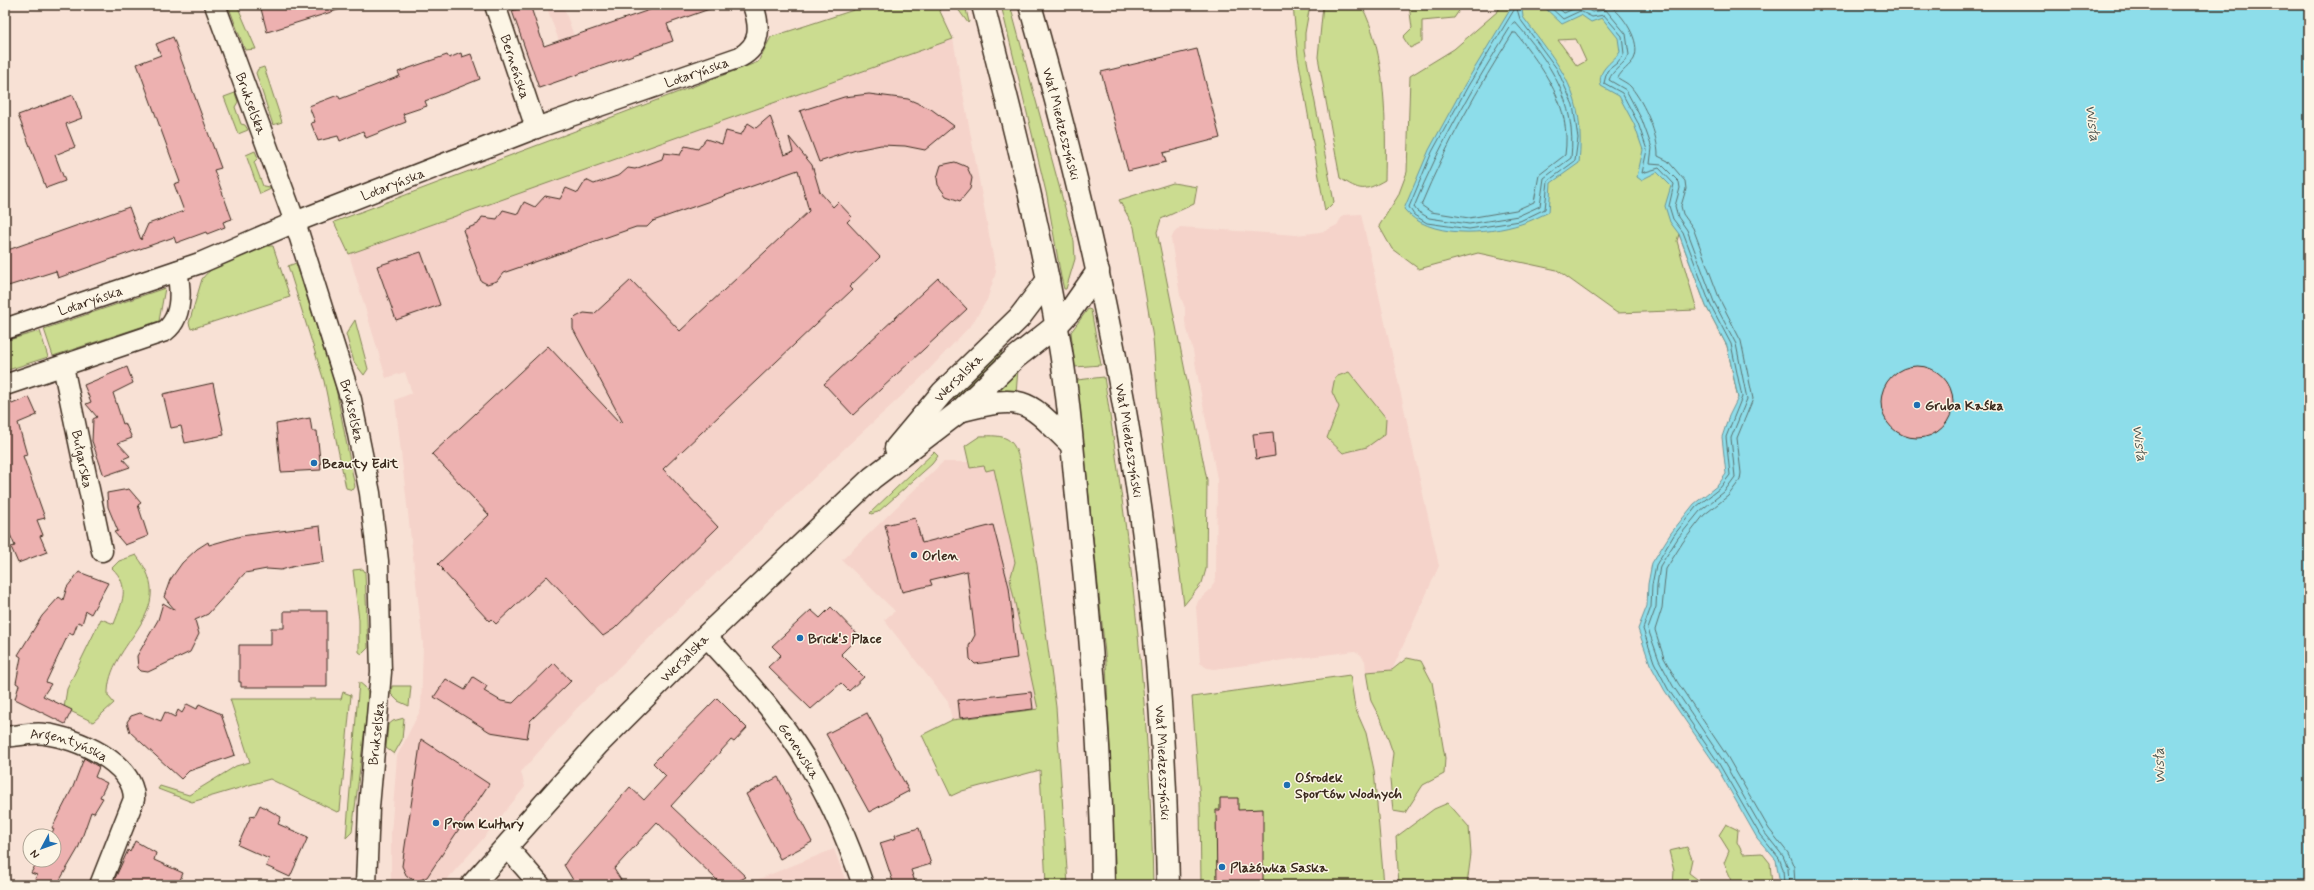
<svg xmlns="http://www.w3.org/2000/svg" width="2314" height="890" viewBox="0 0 2314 890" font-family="Mynerve,sans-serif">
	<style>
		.built { fill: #f5d3ca }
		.green { fill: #cbdc90; stroke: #838357; fill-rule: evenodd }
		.water { fill: #8dddea; stroke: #6c9598 }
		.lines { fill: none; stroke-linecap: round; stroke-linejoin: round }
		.shore { stroke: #5c7270; stroke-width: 1 }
		.building { fill: #edb1b0; stroke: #3b2a1e }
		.minor-casing { stroke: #3b2a1e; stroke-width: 23 }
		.tertiary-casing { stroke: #3b2a1e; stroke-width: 25 }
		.secondary-casing { stroke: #3b2a1e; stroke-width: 25 }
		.minor { stroke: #fcf5e5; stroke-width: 20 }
		.tertiary { stroke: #fcf5e5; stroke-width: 22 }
		.secondary { stroke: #fcf5e5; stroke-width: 22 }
		.poi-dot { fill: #1f6fb2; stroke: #fcf5e5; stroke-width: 1.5 }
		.labels { text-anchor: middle; stroke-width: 3; stroke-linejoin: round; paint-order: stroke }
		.street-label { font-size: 14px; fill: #3b2a1e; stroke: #fcf5e5 }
		.poi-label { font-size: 14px; font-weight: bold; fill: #3b2a1e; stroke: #fcf5e5; text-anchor: start }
		.water-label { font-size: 15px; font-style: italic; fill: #505751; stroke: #fcf5e5 }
	</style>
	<rect width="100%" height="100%" fill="#f8e1d5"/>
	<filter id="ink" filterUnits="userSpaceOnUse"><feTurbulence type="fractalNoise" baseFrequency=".025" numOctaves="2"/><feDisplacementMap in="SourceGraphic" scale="8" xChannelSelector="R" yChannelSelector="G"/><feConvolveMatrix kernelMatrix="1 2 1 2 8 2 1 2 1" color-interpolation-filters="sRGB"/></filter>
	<g filter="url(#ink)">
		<g class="built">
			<path d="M546 5H563L574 36 559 41Z"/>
			<path d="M953 39 996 272 987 300 972 324 920 379 846 447 577 708 521 772 525 787 482 840 442 885H391V834L397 756 421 709 423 644 395 400 412 393 405 372 386 378 349 254Z"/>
			<path d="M1361 214 1439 566 1392 670 1366 672 1365 661 1361 655 1355 651 1214 669 1207 668 1200 663 1196 607 1198 601 1211 589 1216 578 1217 479 1193 351 1185 322V308L1180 295 1171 239 1174 233 1180 227 1296 235 1313 233 1325 231 1337 225 1343 215Z"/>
			<path d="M943 462H995L1024 585 1038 709 952 720 948 702 884 620 895 611 842 560Z"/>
			<path d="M834 849 847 885H747L746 884Z"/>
		</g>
		<g class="green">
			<path d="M228 5H237L256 49 245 50Z"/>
			<path d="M869 5H937L953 39 349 254 334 222 758 62 771 37Z"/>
			<path d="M955 5H965L969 22 968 23Z"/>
			<path d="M1001 5H1010L1074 241 1075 259 1066 289H1064L1061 277 1047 196Z"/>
			<path d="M1293 5H1310L1305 33V50L1334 202 1325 211 1298 57Z"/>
			<path d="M1323 5H1361C1387 52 1386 127 1385 180 1364 192 1360 191 1340 178L1318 57Z"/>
			<path d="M1409 5H1463L1454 18 1422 21V42L1410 48 1403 37 1412 28Z"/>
			<path d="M1501 5H1633L1645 92 1717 293 1738 398 1727 346 1706 306 1679 234 1677 241 1697 310 1617 313 1557 270 1478 253 1419 269 1392 249 1379 226 1398 196 1407 172 1410 76 1454 49 1498 11ZM1576 39 1586 61 1577 66 1558 40Z"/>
			<path d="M264 67 282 122 273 125 256 73 258 69Z"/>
			<path d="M235 93 238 102 235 107 241 124 245 125 248 130 238 134 224 97Z"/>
			<path d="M255 151 258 158 254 162 263 186 270 187 271 189 260 194 246 155Z"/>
			<path d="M1173 183 1197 187 1194 204 1161 219 1157 232 1207 480 1206 569 1202 583 1184 605 1158 403 1153 338 1134 227 1119 200Z"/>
			<path d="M266 246H273L290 297 191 329 189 323 202 279C216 260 245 254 266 246Z"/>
			<path d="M296 263 335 384 355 487 353 490 346 488 324 381 288 266Z"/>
			<path d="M165 288 159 321 53 356 44 329Z"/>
			<path d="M1088 309 1091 310 1101 365 1075 367 1071 332Z"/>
			<path d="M355 320 368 369 364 375 354 362 346 334Z"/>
			<path d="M40 331 48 357 5 371V341Z"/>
			<path d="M998 349 1002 353 955 399H951Z"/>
			<path d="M1018 369 1016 394 998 391V389Z"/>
			<path d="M1349 372 1386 418 1385 434 1367 447 1343 453 1327 438 1339 407 1332 392 1335 377Z"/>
			<path d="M1104 377C1131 547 1150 713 1153 885H1116L1106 663 1077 380Z"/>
			<path d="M980 436C1005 435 1014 436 1020 463L1037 565 1056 707 1068 885H1046L1040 770 962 791 951 796 922 735 952 720 1038 709 1010 580 1015 562 994 469 986 471 984 466 970 468 965 446Z"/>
			<path d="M934 452 938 456 932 464 878 512 871 514 870 513Z"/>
			<path d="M136 555C183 614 106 641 108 696L114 703 93 722 64 708 67 689 101 619 114 624C122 603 131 586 112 568L119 561Z"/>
			<path d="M363 569 365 572 368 648 362 654 359 652V620L353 570Z"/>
			<path d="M1407 658 1421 661 1432 682 1445 758 1444 774 1423 785 1405 813 1393 811 1390 780 1393 753 1383 724 1371 701 1366 672 1392 670Z"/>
			<path d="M1350 675 1355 708 1366 733 1374 770 1384 885H1201L1200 801 1192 697Z"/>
			<path d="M359 682 365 687 369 695 352 832 346 838Z"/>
			<path d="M392 686H411L409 706 398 701 391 694Z"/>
			<path d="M343 692 351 695 340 811 337 812 270 779 192 802 158 789 160 786 189 795 236 766 250 762 230 699H341Z"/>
			<path d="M404 718 402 740 394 754 386 748 388 725 393 721Z"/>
			<path d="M1448 803 1469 827 1471 854 1467 885H1399L1396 837 1434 809Z"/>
			<path d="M1726 824 1738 830 1737 842 1743 854 1762 853 1770 863 1772 885H1734L1724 863 1729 851 1719 835Z"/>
			<path d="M1687 847 1692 859 1689 873 1705 885H1673L1674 871 1669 851Z"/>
		</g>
		<g class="water">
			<path d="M1513 5H1528L1522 9 1523 17C1562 69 1586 94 1579 163L1551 183 1549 212C1540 216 1531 221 1521 224 1487 235 1428 239 1404 209L1429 150 1465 84Z"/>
			<path d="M1537 5H2309V885H1780L1776 860 1757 838 1715 764 1665 691 1650 664 1638 629 1647 606 1648 584 1652 563 1671 533 1694 504 1718 485 1726 474 1722 437 1729 416 1738 398 1727 346 1706 306 1679 234 1670 222 1665 206 1671 186 1657 172 1641 180 1637 177 1643 150 1634 124 1619 96 1601 86C1597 69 1611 64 1620 52L1618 38 1602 18 1591 22 1581 15 1562 24 1544 7Z"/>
		</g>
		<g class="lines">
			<g class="shore">
				<path d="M1548 5 1563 19 1580 11 1592 17 1604 15 1622 36 1624 54 1617 63 1607 71 1604 83 1622 93 1638 123 1647 150 1642 173 1659 168 1674 184 1669 206 1673 219 1683 232 1710 304 1731 344 1742 397 1726 437 1730 475 1720 488 1696 507 1674 535 1656 565 1652 585 1651 607 1643 629 1654 662 1668 689 1718 762 1760 835 1779 858 1783 869 1784 885"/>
				<path d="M1555 5 1564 13 1580 6 1592 12 1606 10 1626 34 1629 55C1624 65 1612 70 1609 80L1626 90 1642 120 1652 148 1650 164 1662 165 1679 182 1680 188 1675 206 1678 217 1687 230 1714 302 1736 344 1747 399 1731 438 1735 477 1724 492 1700 511 1678 538 1660 566 1657 585 1656 607 1648 629 1659 660 1673 686 1722 759 1764 832 1783 856 1788 868 1789 885"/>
				<path d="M1609 5C1623 14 1642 42 1634 59 1630 66 1621 71 1618 78 1622 81 1628 83 1631 87 1645 104 1658 135 1658 156L1668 161 1685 181 1686 189 1681 206 1683 214 1693 228 1720 300 1741 341 1753 399 1737 438 1741 473 1740 480 1728 496 1704 515 1683 542 1666 569 1662 608 1655 630 1664 658 1678 683 1727 756 1769 829 1788 853 1794 867 1795 885"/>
				<path d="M1517 9 1520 19 1557 69 1573 105 1578 138 1575 161 1548 181 1545 209 1520 221 1469 229 1427 223 1414 215 1409 207 1432 152 1468 86 1514 10Z"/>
				<path d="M1515 22C1550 62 1577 102 1571 158L1544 178 1540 206 1518 216 1469 224 1429 218 1417 211 1414 207C1440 142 1476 82 1513 23Z"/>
				<path d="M1513 33H1516C1544 70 1572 106 1565 155L1539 175 1534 202 1516 210 1469 218 1431 212 1421 205C1446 145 1478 88 1513 33Z"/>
			</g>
		</g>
		<g class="building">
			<path d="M260 5H340L341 9 267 32Z"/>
			<path d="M530 5 544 46 664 5H714L715 7 667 24 673 41 539 88 512 11Z"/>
			<path d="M173 37 221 168 214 170 232 219 223 222 225 227 207 234 206 232 176 243 174 237 58 278 56 271 5 287V251L129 207 141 240 148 224 184 211 174 184 180 182 137 64 161 55 156 44Z"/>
			<path d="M1197 49 1220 138 1163 153 1166 162 1128 171 1101 72Z"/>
			<path d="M461 53 462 57 471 54 480 79 425 101 427 106 403 114 406 122 366 138 363 131 340 141 338 136 318 141 311 123 315 122 309 106 338 95 340 99 400 76 398 72 447 55 449 58Z"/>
			<path d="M869 94 908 99 931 109 954 126 925 150 905 146 881 145 856 150 819 162 800 111 844 97Z"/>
			<path d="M73 95 82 118 66 124 75 147 55 155 65 181 46 188 18 115Z"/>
			<path d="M770 116 784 155 793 152 789 137 812 165 820 192 833 207 838 202 852 217 847 222 880 257 849 287 852 290 663 469 718 527 614 629 603 636 547 576 496 624 491 619 489 621 442 570 443 569 438 564 489 515 432 454 548 346 620 423 622 421 573 329V320L576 317 584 313 594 314 631 280 680 331 809 211 798 170 653 221 647 227H636L503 273 497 281 487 284 481 281 463 230 478 224 482 217 497 219 503 210 518 214 524 202 535 207 545 196 560 199 566 188 578 193 586 180 594 184 620 175 628 168 635 169 662 159 664 153 680 155 685 146 698 149 706 139 722 144 726 131 741 135 748 123 756 128Z"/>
			<path d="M955 162 967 167 972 178 970 189 960 201 946 196 938 185 937 178 941 165Z"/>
			<path d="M421 252 440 305 396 320 377 266Z"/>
			<path d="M938 278 967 309 853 415 824 384Z"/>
			<circle cx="1917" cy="402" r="36"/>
			<path d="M127 367 133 383 113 393 123 424 125 423 132 438 118 443 130 456 123 459 130 467 104 476 92 441 93 419 97 417 86 404 91 402 84 385Z"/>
			<path d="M213 383 224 435 185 443 181 426 171 428 163 394Z"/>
			<path d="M5 396H9L12 404 29 397 37 415 18 423 27 455 23 456 45 518 37 520 43 535 40 536 47 552 18 563 11 547 15 546 5 523Z"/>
			<path d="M310 418 312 431H317L321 470 281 472 276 424Z"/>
			<path d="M1273 432 1275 456 1256 459 1253 434Z"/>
			<path d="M129 489 141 503 138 505 148 536 125 545 114 532 118 531 108 507 107 493Z"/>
			<path d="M915 518 922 543 993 525 1009 587 1017 658 975 664 970 659 969 646 975 635 967 571 930 580 932 585 902 592 885 525Z"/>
			<path d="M320 526 324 562 295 566 281 570 267 569 245 573 208 614 195 620 199 634 190 652 148 672 141 671 138 668 137 656 158 620 163 603 175 610 164 597 170 580 182 563 197 549 208 542 209 545 241 536Z"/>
			<path d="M79 572 108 583 91 614 86 611 82 624 78 622 73 635 69 633 46 682 51 684 43 696 72 710 65 724 15 699 19 685 16 683 21 657 18 655 42 616 59 597 63 600 67 587Z"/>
			<path d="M831 607 859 636 841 654 864 677 849 691 841 683 811 709 768 667 781 655 772 646 811 610 820 618Z"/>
			<path d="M284 611H327V687H241V682H239V645H271V628H284Z"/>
			<path d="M554 663 571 681 530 721 527 738 490 732 434 697 446 679 465 690 473 677 487 686 484 691 501 701 513 703Z"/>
			<path d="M1031 692 1033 709 960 718 958 700Z"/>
			<path d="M717 698 747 728 734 742 731 740 671 806 746 877 731 885H719L717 880 657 822 614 869 624 885H576L564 865 570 856 630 787 644 800 666 776 653 763Z"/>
			<path d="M187 704 197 709 199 704 221 714 235 755 189 771 181 779 130 732 127 722 131 716 140 713 161 721 165 712 175 717 178 710 182 713Z"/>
			<path d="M867 713 909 791 869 812 826 734Z"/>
			<path d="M421 739 489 784 427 877 418 881 407 877 402 866Z"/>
			<path d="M84 758 99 767 95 777 107 783 100 797 103 798 94 813 91 812 78 849 57 885H32L37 875 31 873 38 860H54V836H50L54 829 52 828 73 787Z"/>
			<path d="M778 777 812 842 780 859 746 794Z"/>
			<path d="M1220 798H1238V810L1263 809V885H1217L1216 810H1220Z"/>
			<path d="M260 805 281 817 278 824 308 837 290 877 266 866 269 859 238 845 251 816 254 817Z"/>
			<path d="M919 828 931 864 911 870 915 882 894 885 880 843 896 838 895 835Z"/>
			<path d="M135 841 156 853 154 860 183 873 178 885H112L128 850 130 852Z"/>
		</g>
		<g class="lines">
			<defs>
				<g id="minor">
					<path id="s1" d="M215 5 295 222 351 400 370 493 378 561 381 672 369 807 366 885"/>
					<path id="s2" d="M495 5 536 128"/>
					<path id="s3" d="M5 329 200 263 295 222 536 128 740 57C762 45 760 26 753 5"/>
					<path id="s4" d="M63 366 102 551"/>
					<path d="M5 385 165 331C183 317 181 291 177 271"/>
					<path id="s5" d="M706 636C737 670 769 704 795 743 825 787 846 835 863 885"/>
					<path id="s6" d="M5 737C18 736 33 732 45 734 76 738 134 762 134 799L100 885"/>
					<path d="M507 847 540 885"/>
				</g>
				<g id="tertiary">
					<path d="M963 410C1026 393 1028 402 1072 445"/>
					<path id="s7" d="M896 448 942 393 1019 318 1048 280"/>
					<path id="s8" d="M472 885 598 744 706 636 872 478 960 411 1015 358 1057 325 1070 311 1098 271"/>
				</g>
				<g id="secondary">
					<path d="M983 5C1010 110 1037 216 1056 323 1069 391 1073 460 1080 528 1092 646 1102 766 1103 885"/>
					<path id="s9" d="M1030 5C1071 150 1107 297 1131 447 1155 592 1165 739 1168 885"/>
				</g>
			</defs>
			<use href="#minor" class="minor-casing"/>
			<use href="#tertiary" class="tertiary-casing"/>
			<use href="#secondary" class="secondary-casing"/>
			<use href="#minor" class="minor"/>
			<use href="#tertiary" class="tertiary"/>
			<use href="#secondary" class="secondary"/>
		</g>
	</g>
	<g class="poi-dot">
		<circle cx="1917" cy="405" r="4"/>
		<circle cx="314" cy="463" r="4"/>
		<circle cx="914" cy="555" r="4"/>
		<circle cx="800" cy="638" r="4"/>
		<circle cx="1287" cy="785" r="4"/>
		<circle cx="436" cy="823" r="4"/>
		<circle cx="1222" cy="867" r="4"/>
	</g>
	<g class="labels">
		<g class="street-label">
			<text dy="5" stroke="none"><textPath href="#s2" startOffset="65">Berneńska</textPath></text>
			<text dy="5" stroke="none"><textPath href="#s3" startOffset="738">Lotaryńska</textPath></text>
			<text dy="5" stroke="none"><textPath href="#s1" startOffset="105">Brukselska</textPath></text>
			<text dy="5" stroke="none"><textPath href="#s9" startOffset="123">Wał Miedzeszyński</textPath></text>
			<text dy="5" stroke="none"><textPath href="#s3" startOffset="414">Lotaryńska</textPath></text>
			<text dy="5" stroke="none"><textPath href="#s3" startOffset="90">Lotaryńska</textPath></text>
			<text dy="5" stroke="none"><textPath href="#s7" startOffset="94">Wersalska</textPath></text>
			<text dy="5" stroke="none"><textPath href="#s1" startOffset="429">Brukselska</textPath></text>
			<text dy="5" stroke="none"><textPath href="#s9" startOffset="447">Wał Miedzeszyński</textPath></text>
			<text dy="5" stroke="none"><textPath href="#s4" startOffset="95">Bułgarska</textPath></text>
			<text dy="5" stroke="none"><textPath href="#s8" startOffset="311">Wersalska</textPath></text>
			<text transform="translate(376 733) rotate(-84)" y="5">Brukselska</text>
			<text dy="5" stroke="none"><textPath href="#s6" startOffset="66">Argentyńska</textPath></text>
			<text dy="5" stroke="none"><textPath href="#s5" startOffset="148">Genewska</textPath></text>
			<text dy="5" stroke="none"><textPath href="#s9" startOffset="771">Wał Miedzeszyński</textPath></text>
		</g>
		<g class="poi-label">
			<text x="1925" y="410">Gruba Kaśka</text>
			<text x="322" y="468">Beauty Edit</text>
			<text x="922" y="560">Orlen</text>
			<text x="808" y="643">Brick's Place</text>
			<text x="1295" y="782">Ośrodek<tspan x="1295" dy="16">Sportów Wodnych</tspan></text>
			<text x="444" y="828">Prom Kultury</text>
			<text x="1230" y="872">Plażówka Saska</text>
		</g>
		<g class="water-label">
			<text transform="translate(2093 123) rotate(82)" y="5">Wisła</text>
			<text transform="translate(2140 443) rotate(82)" y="5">Wisła</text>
			<text transform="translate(2159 766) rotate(-92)" y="5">Wisła</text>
		</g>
	</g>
	<rect width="2314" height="890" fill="none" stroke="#fcf5e5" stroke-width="20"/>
	<rect x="10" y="10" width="2294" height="870" fill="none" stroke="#3b2a1e" stroke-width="1.5" filter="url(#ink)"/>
	<g transform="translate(42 848) rotate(229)"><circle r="19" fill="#fcf5e5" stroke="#afa495"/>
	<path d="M0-3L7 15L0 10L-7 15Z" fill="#1f6fb2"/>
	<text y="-6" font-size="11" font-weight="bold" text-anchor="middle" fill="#3b2a1e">N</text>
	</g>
</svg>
